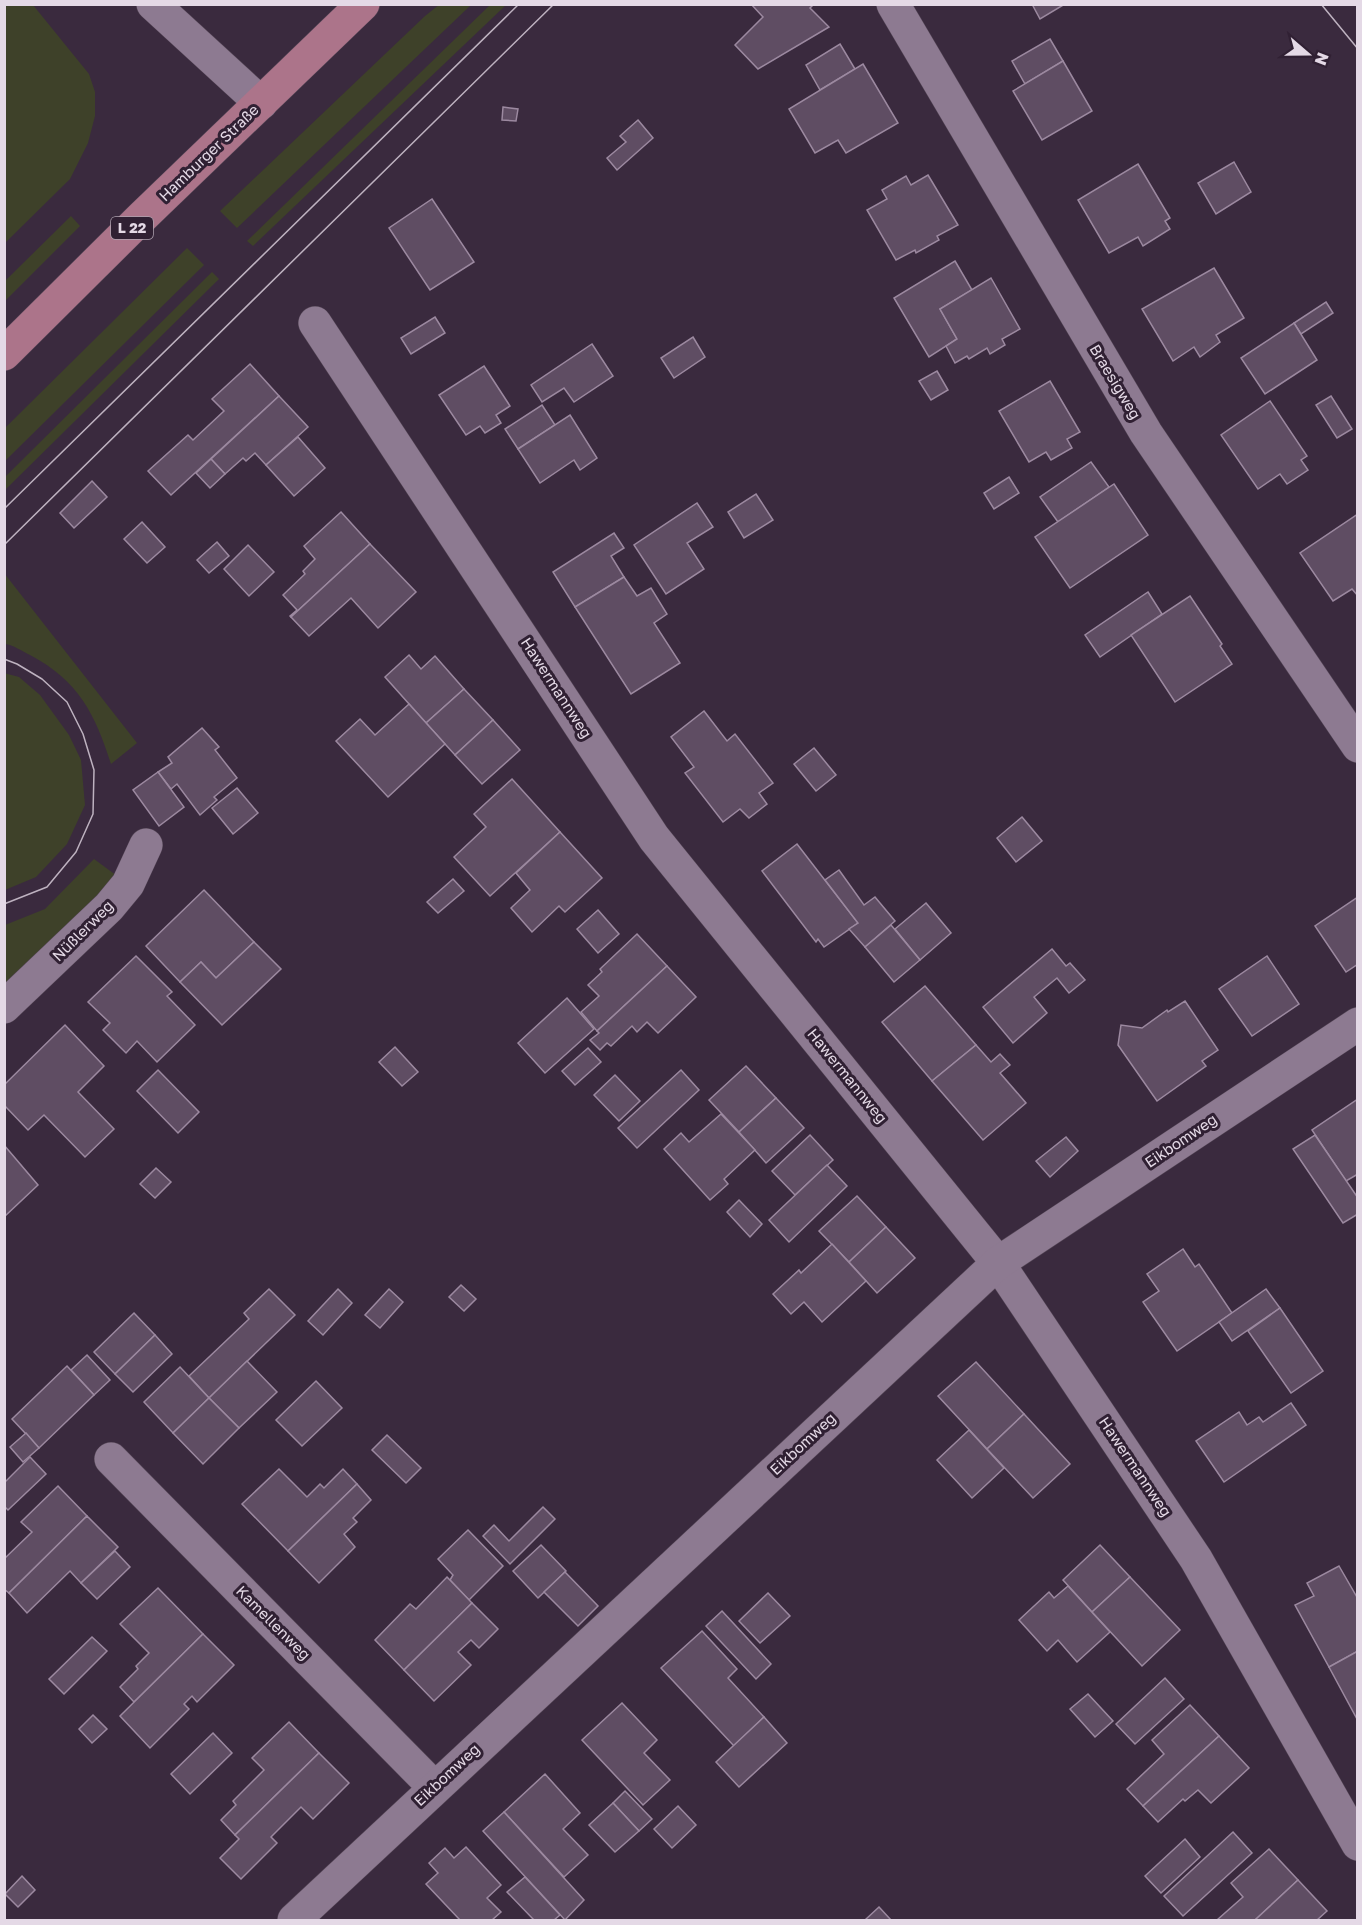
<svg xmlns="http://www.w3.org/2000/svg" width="1362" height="1925" viewBox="0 0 1362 1925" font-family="'Golos Text',sans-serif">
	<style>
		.green { fill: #3e4129 }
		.building { fill: #5f4d63; stroke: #9c89a0; stroke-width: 1.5 }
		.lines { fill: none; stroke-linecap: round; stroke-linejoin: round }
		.minor-casing { stroke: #544656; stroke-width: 34 }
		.tertiary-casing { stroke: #544656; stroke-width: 34 }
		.primary-casing { stroke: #544656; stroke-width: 34 }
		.minor { stroke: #8d7a91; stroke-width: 33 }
		.tertiary { stroke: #8d7a91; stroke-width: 33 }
		.primary { stroke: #ac748a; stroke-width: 33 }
		.tram { stroke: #beb2c0; stroke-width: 1.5 }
		.labels { text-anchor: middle; stroke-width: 6; stroke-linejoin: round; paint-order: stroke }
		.shield { fill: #302033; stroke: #aea2b0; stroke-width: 1.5 }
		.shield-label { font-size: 14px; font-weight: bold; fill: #e4d9e6 }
		.street-label { font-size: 15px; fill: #e4d9e6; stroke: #302033 }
	</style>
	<rect width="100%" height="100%" fill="#3a2a3e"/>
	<g class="green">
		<path d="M5 4 33 5 89 74 95 92V116L88 143 70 179 5 243Z"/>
		<path d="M440 4 471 5 237 228 220 211 425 16Z"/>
		<path d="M491 4 506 5 253 246 247 241Z"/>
		<path d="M71 216 80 226 5 301V281Z"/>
		<path d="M187 248 204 265 5 461V428Z"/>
		<path d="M212 272 219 279 5 490V477Z"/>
		<path d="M4 573 137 743 111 764C95 714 79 681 30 655 22 651 13 645 5 644Z"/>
		<path d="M4 673 19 677 40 695 69 735 81 760 85 805 67 844 36 877 5 890Z"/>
		<path d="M94 859 128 884 5 1007V925L45 909Z"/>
	</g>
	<g class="building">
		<path d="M751 4H814L810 8 829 27 758 69 735 45 763 17Z"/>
		<path d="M1032 4H1065L1040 19Z"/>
		<path d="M1050 39 1063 61 1025 84 1012 61Z"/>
		<path d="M840 44 855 69 820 90 806 65Z"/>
		<path d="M1063 61 1092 111 1042 140 1013 91Z"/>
		<path d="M863 64 898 123 846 153 838 140 815 153 789 109Z"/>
		<path d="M503 107 518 109 516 121 502 120Z"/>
		<path d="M638 120 653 138 617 170 607 158 626 142 620 136Z"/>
		<path d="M1234 162 1251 192 1216 214 1198 183Z"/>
		<path d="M1138 164 1170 218 1165 221 1170 229 1143 246 1138 237 1109 253 1078 200Z"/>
		<path d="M928 175 958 225 937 236 939 240 916 253 915 250 896 260 867 210 887 199 882 190 906 176 911 185Z"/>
		<path d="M432 199 474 262 430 290 389 228Z"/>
		<path d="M955 261 972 290 940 309 957 339 929 357 894 298Z"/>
		<path d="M1214 268 1244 318 1216 335 1220 342 1200 357 1194 347 1173 361 1142 309Z"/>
		<path d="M991 278 1020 329 1002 339 1005 345 990 354 987 348 969 359 967 356 955 363 946 346 957 339 940 309Z"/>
		<path d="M1326 302 1333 313 1301 334 1294 323Z"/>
		<path d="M435 317 445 333 411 354 401 338Z"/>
		<path d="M1294 323 1317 360 1265 394 1241 358Z"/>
		<path d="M693 337 705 357 674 378 661 358Z"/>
		<path d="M592 344 613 376 574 402 564 388 542 402 531 385Z"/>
		<path d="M250 364 279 396 171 495 148 471 188 435 193 440 224 411 212 399Z"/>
		<path d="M484 366 510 406 496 415 501 423 485 433 480 426 466 435 439 395Z"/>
		<path d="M937 371 948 390 931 400 919 381Z"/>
		<path d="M1050 381 1080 432 1067 439 1072 448 1051 460 1046 452 1029 462 999 411Z"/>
		<path d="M279 396 308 427 266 465 255 453 246 461 243 458 225 474 211 459Z"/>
		<path d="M1331 396 1352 429 1337 438 1316 405Z"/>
		<path d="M1270 401 1307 456 1301 460 1308 470 1287 484 1280 474 1258 489 1221 435Z"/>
		<path d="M542 405 555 425 518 449 505 429Z"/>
		<path d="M570 415 597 458 580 470 574 460 540 483 518 449Z"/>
		<path d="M298 437 325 468 294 496 266 465Z"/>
		<path d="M211 459 225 474 210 488 196 473Z"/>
		<path d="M1091 462 1109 487 1058 522 1040 497Z"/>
		<path d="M1009 477 1019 493 994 509 984 493Z"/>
		<path d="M92 481 107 497 74 528 60 513Z"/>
		<path d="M1114 484 1148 535 1070 588 1035 537Z"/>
		<path d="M756 494 773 520 744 538 728 512Z"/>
		<path d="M697 503 713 527 687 543 704 569 666 594 634 545Z"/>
		<path d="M341 512 370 544 291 617 290 616 297 610 283 595 305 574 303 571 315 559 304 546Z"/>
		<path d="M1358 514V596L1352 589 1333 601 1300 553Z"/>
		<path d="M142 522 165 547 147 563 124 539Z"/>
		<path d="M614 533 624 548 611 556 624 577 575 607 553 572Z"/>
		<path d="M217 542 229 556 209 573 197 560Z"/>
		<path d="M370 544 416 592 378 628 351 598 309 636 291 617Z"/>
		<path d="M248 545 274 572 249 596 224 569Z"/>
		<path d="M624 577 637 596 651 588 667 614 654 623 680 663 631 694 575 607Z"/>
		<path d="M1148 592 1162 614 1100 657 1085 635Z"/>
		<path d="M1190 596 1222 644 1220 646 1232 664 1175 702 1131 635Z"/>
		<path d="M409 655 421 669 435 656 464 689 426 723 385 677Z"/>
		<path d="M464 689 493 720 455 755 426 723Z"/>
		<path d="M409 704 445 744 388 797 336 741 360 719 375 735Z"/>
		<path d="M704 711 727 741 735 734 773 783 759 793 767 804 749 818 740 809 723 822 685 773 694 767 671 737Z"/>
		<path d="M493 720 520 750 482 784 455 755Z"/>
		<path d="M202 728 219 747 215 750 237 778 214 797 217 800 200 815 177 784 171 789 158 772 172 763 168 757Z"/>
		<path d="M814 748 836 775 816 791 794 764Z"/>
		<path d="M158 772 184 807 159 826 133 790Z"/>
		<path d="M512 779 560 832 490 896 454 857 486 827 474 814Z"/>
		<path d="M237 788 258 813 233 834 212 808Z"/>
		<path d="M1022 817 1042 841 1016 862 997 838Z"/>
		<path d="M560 832 602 878 565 912 559 906 532 932 511 908 530 890 516 873Z"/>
		<path d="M797 844 858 923 824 947 818 939 816 942 762 871Z"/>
		<path d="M839 870 864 905 875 897 895 921 865 947 849 929 858 923 825 880Z"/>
		<path d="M453 879 464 891 438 913 427 902Z"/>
		<path d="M204 890 254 942 216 978 201 962 180 982 146 946Z"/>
		<path d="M1358 897V964L1346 972 1315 926Z"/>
		<path d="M926 903 951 933 920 960 895 929Z"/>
		<path d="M598 910 619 934 598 953 577 929Z"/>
		<path d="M891 925 920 960 894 982 865 947Z"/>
		<path d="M637 934 667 966 597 1031 581 1012 599 996 588 985 602 972 600 969Z"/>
		<path d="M254 942 281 969 222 1025 180 982 201 962 216 978Z"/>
		<path d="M1052 949 1066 966 1070 963 1085 980 1069 993 1057 978 1034 997 1047 1013 1013 1043 983 1007Z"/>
		<path d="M136 956 172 992 167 996 195 1025 157 1062 137 1041 126 1053 103 1030 110 1023 88 1002Z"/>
		<path d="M1267 956 1299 1004 1252 1036 1219 989Z"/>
		<path d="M667 966 696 997 658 1033 647 1022 637 1032 632 1026 611 1046 607 1043 600 1050 590 1040 599 1033 597 1031Z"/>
		<path d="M925 986 976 1045 932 1081 882 1022Z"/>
		<path d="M567 998 594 1029 545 1073 518 1043Z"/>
		<path d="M1185 1001 1218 1050 1202 1061 1206 1066 1157 1101 1118 1045 1121 1025 1142 1028 1167 1010 1168 1012Z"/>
		<path d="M65 1025 104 1066 78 1092 114 1129 85 1157 44 1115 28 1130 4 1105V1085Z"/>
		<path d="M976 1045 991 1062 1000 1054 1010 1065 1000 1073 1026 1103 983 1140 932 1081Z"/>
		<path d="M395 1047 418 1072 402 1086 379 1062Z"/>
		<path d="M588 1048 601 1062 575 1085 562 1071Z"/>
		<path d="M746 1066 776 1098 739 1132 709 1100Z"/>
		<path d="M158 1070 199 1112 178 1133 137 1091Z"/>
		<path d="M681 1070 699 1090 637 1148 618 1128Z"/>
		<path d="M615 1075 640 1101 619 1121 594 1095Z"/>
		<path d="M776 1098 804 1128 766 1163 739 1132Z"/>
		<path d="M1358 1099V1174L1346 1181 1312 1130Z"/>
		<path d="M721 1114 755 1150 724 1179 728 1184 710 1200 664 1149 681 1133 689 1142Z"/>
		<path d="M810 1135 833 1160 795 1195 772 1171Z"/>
		<path d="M1315 1135 1358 1198V1214L1343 1223 1293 1149Z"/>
		<path d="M1066 1137 1078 1151 1050 1177 1036 1161Z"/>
		<path d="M4 1145 38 1185 4 1217Z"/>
		<path d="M827 1165 847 1186 789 1242 769 1220Z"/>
		<path d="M156 1168 171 1182 155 1198 140 1184Z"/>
		<path d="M857 1196 886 1227 849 1262 819 1231Z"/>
		<path d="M739 1200 762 1224 750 1237 727 1212Z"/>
		<path d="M886 1227 915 1258 877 1293 849 1262Z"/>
		<path d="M832 1244 866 1281 822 1322 804 1302 791 1314 773 1294 799 1270 801 1273Z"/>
		<path d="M1183 1249 1195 1267 1199 1264 1232 1313 1177 1351 1143 1302 1159 1291 1147 1274Z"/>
		<path d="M461 1285 476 1299 464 1311 449 1297Z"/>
		<path d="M269 1289 295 1315 209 1398 189 1376 249 1319 244 1313Z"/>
		<path d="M338 1289 352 1303 323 1335 308 1321Z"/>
		<path d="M389 1289 403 1302 380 1328 365 1315Z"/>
		<path d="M1266 1289 1280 1308 1232 1341 1219 1322Z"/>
		<path d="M1280 1308 1323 1371 1291 1393 1248 1331Z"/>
		<path d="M134 1313 155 1335 115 1374 94 1352Z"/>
		<path d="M155 1335 172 1354 133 1392 115 1374Z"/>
		<path d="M87 1355 110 1380 94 1395 71 1370Z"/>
		<path d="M247 1361 277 1392 239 1428 209 1398Z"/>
		<path d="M976 1362 1024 1414 987 1449 938 1396Z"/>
		<path d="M67 1366 94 1395 39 1448 12 1419Z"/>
		<path d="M180 1367 209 1398 173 1433 144 1402Z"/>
		<path d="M316 1381 342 1408 302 1446 276 1420Z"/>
		<path d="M209 1398 239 1428 203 1464 173 1433Z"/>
		<path d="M1291 1403 1306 1425 1224 1482 1196 1441 1239 1412 1247 1425 1259 1417 1263 1422Z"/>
		<path d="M1024 1414 1070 1464 1033 1498 987 1449Z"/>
		<path d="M969 1430 1004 1468 972 1498 937 1460Z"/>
		<path d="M26 1433 39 1448 23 1462 10 1447Z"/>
		<path d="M387 1435 421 1468 406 1483 372 1450Z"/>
		<path d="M30 1457 46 1474 8 1510 4 1506V1483Z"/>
		<path d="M279 1469 307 1497 320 1484 324 1488 343 1469 357 1484 288 1551 242 1504Z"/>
		<path d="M357 1484 371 1500 353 1518 357 1522 344 1534 355 1547 319 1583 288 1551Z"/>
		<path d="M58 1486 87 1516 9 1593 4 1589V1559L32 1532 21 1522Z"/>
		<path d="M543 1507 555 1519 510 1564 483 1536 494 1525 509 1541Z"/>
		<path d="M87 1516 118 1547 81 1583 70 1571 27 1613 9 1593Z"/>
		<path d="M468 1530 503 1566 469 1600 450 1580 453 1575 438 1559Z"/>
		<path d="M541 1545 566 1571 538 1598 513 1571Z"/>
		<path d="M1100 1545 1130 1577 1092 1612 1063 1580Z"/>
		<path d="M115 1551 130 1567 97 1599 81 1583Z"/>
		<path d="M1339 1566 1358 1599V1651L1329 1667 1295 1605 1314 1596 1307 1583Z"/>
		<path d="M565 1572 598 1606 578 1626 544 1592Z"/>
		<path d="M447 1577 472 1603 404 1670 375 1640 410 1604 416 1609Z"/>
		<path d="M1130 1577 1180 1630 1142 1666 1092 1612Z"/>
		<path d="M1068 1586 1110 1632 1077 1662 1058 1640 1047 1651 1019 1620 1049 1592 1054 1598Z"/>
		<path d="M158 1588 203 1634 134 1702 120 1687 138 1669 136 1666 149 1653 120 1624Z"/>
		<path d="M768 1593 790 1616 760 1643 739 1621Z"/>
		<path d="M472 1603 498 1629 479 1648 471 1640 458 1652 471 1665 434 1701 404 1670Z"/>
		<path d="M722 1611 771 1664 756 1679 706 1626Z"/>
		<path d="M702 1631 737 1669 728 1678 764 1717 734 1746 661 1668Z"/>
		<path d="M203 1634 234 1665 197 1702 192 1696 184 1704 189 1709 150 1748 120 1716Z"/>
		<path d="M92 1637 107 1651 64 1694 49 1679Z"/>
		<path d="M1358 1651V1718L1357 1719 1329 1667Z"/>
		<path d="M1165 1678 1184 1699 1135 1744 1116 1724Z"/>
		<path d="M1088 1694 1113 1721 1095 1737 1070 1709Z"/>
		<path d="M622 1703 657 1740 644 1753 670 1780 643 1805 582 1740Z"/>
		<path d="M1190 1705 1219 1736 1143 1806 1127 1789 1164 1754 1152 1740Z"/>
		<path d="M93 1715 107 1729 92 1743 79 1729Z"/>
		<path d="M764 1717 787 1743 739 1787 716 1762Z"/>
		<path d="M289 1722 319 1753 235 1835 221 1820 236 1805 233 1801 264 1770 252 1758Z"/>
		<path d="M213 1733 232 1753 190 1794 171 1774Z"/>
		<path d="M1219 1736 1249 1768 1211 1803 1198 1790 1185 1801 1183 1799 1158 1822 1143 1806Z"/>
		<path d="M319 1753 349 1783 313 1819 301 1807 271 1837 277 1843 241 1879 220 1858 239 1839 235 1835Z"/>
		<path d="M545 1774 580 1813 563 1829 588 1855 564 1877 504 1812Z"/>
		<path d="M625 1791 652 1819 639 1831 613 1803Z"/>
		<path d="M613 1803 639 1831 615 1852 589 1825Z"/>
		<path d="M678 1806 696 1825 672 1848 654 1829Z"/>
		<path d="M504 1812 584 1900 565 1920 483 1831Z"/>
		<path d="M1233 1832 1252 1853 1183 1916 1164 1896Z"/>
		<path d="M1185 1839 1200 1857 1161 1893 1145 1876Z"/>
		<path d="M466 1847 501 1885 487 1898 501 1912 492 1920H460L426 1884 438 1873 429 1863 445 1848 454 1858Z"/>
		<path d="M1269 1849 1298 1880 1255 1920H1217L1243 1897 1231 1883Z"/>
		<path d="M22 1876 35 1890 18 1907 5 1894Z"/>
		<path d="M525 1877 560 1915 554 1920H534L507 1892Z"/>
		<path d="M1298 1880 1327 1911 1317 1920H1255Z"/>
		<path d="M879 1907 891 1920H865Z"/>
	</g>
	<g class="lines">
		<defs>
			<g id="minor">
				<path d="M893 4 1146 433 1358 746"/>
				<path d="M315 323 654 838 998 1263 1196 1559 1358 1844"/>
				<path d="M4 1007 109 907 128 884 146 845"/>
				<path d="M111 1459 434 1787"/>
				<path d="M294 1920 998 1263 1358 1024"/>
			</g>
			<path id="tertiary" d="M153 4 261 103"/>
			<path id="primary" d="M4 354 142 217 363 4"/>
		</defs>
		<use href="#minor" class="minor-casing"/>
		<use href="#tertiary" class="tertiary-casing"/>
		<use href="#primary" class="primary-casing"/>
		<use href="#minor" class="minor"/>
		<use href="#tertiary" class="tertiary"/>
		<use href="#primary" class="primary"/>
		<g class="tram">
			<path d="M1321 4 1358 49"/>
			<path d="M4 509 519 4"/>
			<path d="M4 545 554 4"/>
			<path d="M4 659 17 664 42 679 67 702 83 734 94 770 93 814 76 852 47 887 4 904"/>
		</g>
	</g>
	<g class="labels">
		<rect class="shield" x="111" y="217" width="42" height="22" rx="4.5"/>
		<g class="shield-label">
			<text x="132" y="233">L 22</text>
		</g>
		<g class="street-label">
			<text transform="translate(209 153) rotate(-44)" y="5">Hamburger Straße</text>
			<text transform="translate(1115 382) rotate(59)" y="5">Braesigweg</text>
			<text transform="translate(556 688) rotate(57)" y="5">Hawermannweg</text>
			<text transform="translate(83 931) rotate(-45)" y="5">Nüßlerweg</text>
			<text transform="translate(847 1076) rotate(51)" y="5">Hawermannweg</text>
			<text transform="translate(1181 1141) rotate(-34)" y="5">Eikbomweg</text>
			<text transform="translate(803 1444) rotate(-43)" y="5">Eikbomweg</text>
			<text transform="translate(1135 1467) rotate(56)" y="5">Hawermannweg</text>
			<text transform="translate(273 1623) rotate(45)" y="5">Kamellenweg</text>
			<text transform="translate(447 1775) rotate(-43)" y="5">Eikbomweg</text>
		</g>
	</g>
	<rect width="1362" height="1925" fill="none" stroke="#e4d9e6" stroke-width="12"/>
	<g transform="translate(1308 54) rotate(110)" stroke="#302033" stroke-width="4.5" paint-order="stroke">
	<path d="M0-4.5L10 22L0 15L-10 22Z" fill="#e4d9e6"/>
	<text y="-9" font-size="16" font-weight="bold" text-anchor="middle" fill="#e4d9e6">N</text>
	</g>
</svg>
